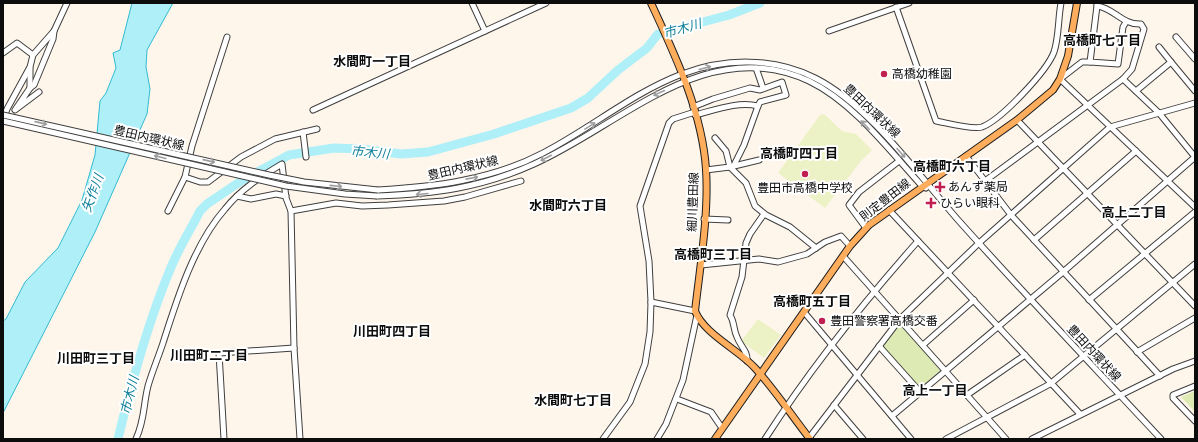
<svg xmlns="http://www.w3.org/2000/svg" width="1198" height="442" viewBox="0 0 1198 442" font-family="'PT Serif','Noto Sans JP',serif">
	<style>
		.green { fill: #deeab3 }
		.pitch { fill: #edf1c6 }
		.water { fill: #aeeff8; stroke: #32bbd2 }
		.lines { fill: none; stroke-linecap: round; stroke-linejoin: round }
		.river { stroke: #aeeff8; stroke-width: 9 }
		.minor-casing { stroke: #3f3f3f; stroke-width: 7 }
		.major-casing { stroke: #1d1d1d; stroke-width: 8 }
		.minor { stroke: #fff; stroke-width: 5 }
		.major { stroke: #fead5c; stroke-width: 6 }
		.minor-bridge-casing { stroke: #3f3f3f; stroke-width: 7; stroke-linecap: butt }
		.minor-bridge { stroke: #fff; stroke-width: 5 }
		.oneway { stroke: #9e9e9e }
		.poi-dot { fill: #c01f50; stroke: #fff; stroke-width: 1.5 }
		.labels { text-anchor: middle; stroke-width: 4; stroke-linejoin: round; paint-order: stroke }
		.poi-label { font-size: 12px; fill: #0c0c0c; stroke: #fff; text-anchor: start }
		.street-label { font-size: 12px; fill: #0c0c0c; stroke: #fff }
		.water-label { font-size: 13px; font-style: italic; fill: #11819a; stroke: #fff }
		.neighbourhood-label { font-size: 13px; font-weight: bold; fill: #0c0c0c; stroke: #fff }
	</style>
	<rect width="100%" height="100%" fill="#fff6eb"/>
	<g class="green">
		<path d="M901 323 941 371 919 389 883 347Z"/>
		<path d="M1195 391V412L1181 397Z"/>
	</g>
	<g class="pitch">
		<path d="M824 114 842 131 856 134 872 150 861 161 825 208 778 173 820 115Z"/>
		<path d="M758 319 781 335 764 358 741 341Z"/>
	</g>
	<path class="water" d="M132 3H173L147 50 146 67 150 89 147 114 95 232 3 413V321L6 319 25 282 58 248 82 200 95 155 100 101 106 93 116 68 113 53 120 50Z"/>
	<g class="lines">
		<path class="river" d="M118 439C132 380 148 321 172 265 180 246 191 229 200 211L207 204 241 181 289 155 334 148 361 149 401 154 428 152 494 134 571 108 588 98 618 70 647 48 658 34 729 15 760 3"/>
		<defs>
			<g id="minor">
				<path d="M472 3 485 31"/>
				<path d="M1097 4V6C1114 8 1122 25 1141 24L1144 29 1132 69 1123 79"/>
				<path d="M1097 6 1090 62 1118 64 1123 27 1126 22"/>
				<path d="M896 7 936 121C947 123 972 130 982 127 1001 120 1047 71 1054 52 1059 37 1058 19 1061 3"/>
				<path d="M829 31 909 3"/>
				<path d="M1176 37 1195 59"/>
				<path d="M1159 47 1171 62"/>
				<path d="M3 53 17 43 33 55"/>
				<path d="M1090 62H1082L1060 79 1195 207"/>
				<path d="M30 68V88L15 110 39 92"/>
				<path d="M756 68 763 88"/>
				<path d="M30 88 34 85 53 39 54 31"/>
				<path d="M1136 91 1171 62 1195 91"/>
				<path d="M693 107 713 99 750 88 760 90 782 82 786 95 760 102 758 106C738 101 715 110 695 115"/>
				<path d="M313 110 546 3"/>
				<path d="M4 118 7 109 30 67 33 55 54 31 67 3"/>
				<path d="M1017 120 1195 306"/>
				<path d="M303 132 306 157"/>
				<path d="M715 138 726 151 730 167 746 183 755 206 766 215 790 227 816 248"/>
				<path d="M966 156 1011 215 1160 376"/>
				<path d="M733 167 744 145 758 106"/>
				<path d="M706 170 730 167 759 160"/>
				<path d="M185 177 200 182H208L241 157 275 139 317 129"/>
				<path d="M985 181 1123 79 1159 113 1195 157"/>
				<path d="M378 190C433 187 492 180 543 153 590 129 632 93 682 74 725 58 773 57 815 78 869 105 919 176 959 221 1025 295 1093 366 1161 439"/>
				<path d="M237 196 251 199 276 194 286 196"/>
				<path d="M377 196C434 194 481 188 534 164 620 126 707 33 809 81 853 102 890 151 922 186L926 188"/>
				<path d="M889 210 1080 414"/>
				<path d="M168 211 185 177 192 146 227 37"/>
				<path d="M291 211 336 203 362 206 388 205 444 201 465 197 521 181"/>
				<path d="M704 219 728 220"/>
				<path d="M866 228 849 205 859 192 899 161"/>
				<path d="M1034 240 1136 151"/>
				<path d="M843 256 1006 439"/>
				<path d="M701 265 759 259 778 262 807 254 825 242 841 236 850 246"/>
				<path d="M1089 300 1195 212"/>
				<path d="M651 302 695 311"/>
				<path d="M804 312 911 439"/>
				<path d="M923 345 974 300"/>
				<path d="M879 346 921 393"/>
				<path d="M1137 352 1195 318"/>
				<path d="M747 361C748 351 740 346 737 337 733 329 735 323 730 315L742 277 746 243 750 234 764 214"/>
				<path d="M1195 386 1173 395V398L1195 421"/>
				<path d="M967 395 1025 355"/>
				<path d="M677 399 711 412 722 428"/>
				<path d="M834 405 863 439"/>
				<path d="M892 416 1063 272 1195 157"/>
				<path d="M809 438 900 319 979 243 1110 127 1195 103"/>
				<path d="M136 439C145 419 143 406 148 386 152 372 158 358 163 343 177 299 194 244 225 209 241 189 260 177 282 164L286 198 291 211 294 348 300 439"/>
				<path d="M224 439 219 353 294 348"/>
				<path d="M603 439 630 402 645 364 650 332 651 302 649 261 640 206 669 123 673 119 695 112"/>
				<path d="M657 439 666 424 683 380 697 315"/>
				<path d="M765 439C810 369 863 303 918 241"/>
				<path d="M946 439 1050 384 1195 264"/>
				<path d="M1032 439 1173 369 1195 361"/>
			</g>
			<g id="major">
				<path d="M651 3C675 55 702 111 706 169 709 214 700 267 695 311 704 334 739 350 755 368 775 390 792 416 810 439"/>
				<path d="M715 439 850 246 869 225 1017 120 1053 90 1060 79 1068 56 1077 3"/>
			</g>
		</defs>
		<use href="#minor" class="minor-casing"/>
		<use href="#major" class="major-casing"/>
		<use href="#minor" class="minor"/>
		<use href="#major" class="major"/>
		<defs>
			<g id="minor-bridge">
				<path d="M3 115 269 175 304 182 378 190"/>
				<path d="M3 121 286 186 345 194 377 196"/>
			</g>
		</defs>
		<use href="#minor-bridge" class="minor-bridge-casing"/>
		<use href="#minor-bridge" class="minor-bridge"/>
	</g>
	<defs><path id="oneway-shaft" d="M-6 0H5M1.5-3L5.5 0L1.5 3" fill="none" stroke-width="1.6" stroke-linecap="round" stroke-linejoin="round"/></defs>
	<g class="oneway">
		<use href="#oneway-shaft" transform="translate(705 68) rotate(-15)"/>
		<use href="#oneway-shaft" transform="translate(659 93) rotate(155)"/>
		<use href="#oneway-shaft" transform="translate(41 123) rotate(13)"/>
		<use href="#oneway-shaft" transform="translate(865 125) rotate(-134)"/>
		<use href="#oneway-shaft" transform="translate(590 126) rotate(-31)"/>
		<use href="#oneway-shaft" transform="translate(901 153) rotate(48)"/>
		<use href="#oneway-shaft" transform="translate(160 157) rotate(-166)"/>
		<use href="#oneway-shaft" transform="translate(546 158) rotate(153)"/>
		<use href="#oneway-shaft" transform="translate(209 161) rotate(13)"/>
		<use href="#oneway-shaft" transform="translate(472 178) rotate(-11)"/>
		<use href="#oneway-shaft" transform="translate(336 186) rotate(6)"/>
		<use href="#oneway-shaft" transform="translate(422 194) rotate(175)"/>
	</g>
	<g class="poi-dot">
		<circle cx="884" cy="74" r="4"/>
		<circle cx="805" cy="174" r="4"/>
		<path d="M938 181h4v4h4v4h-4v4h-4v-4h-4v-4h4z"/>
		<path d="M929 197h4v4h4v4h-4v4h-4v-4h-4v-4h4z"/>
		<circle cx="822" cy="321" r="4"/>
	</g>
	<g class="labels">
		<g class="poi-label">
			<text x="892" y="78">高橋幼稚園</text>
			<text x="948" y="191">あんず薬局</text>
			<text x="805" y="192" text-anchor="middle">豊田市高橋中学校</text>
			<text x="940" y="207">ひらい眼科</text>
			<text x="830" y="325">豊田警察署高橋交番</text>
		</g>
		<g class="street-label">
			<text transform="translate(872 111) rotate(43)" y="4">豊田内環状線</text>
			<text transform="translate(149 138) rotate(13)" y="4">豊田内環状線</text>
			<text transform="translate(463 168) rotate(-13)" y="4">豊田内環状線</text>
			<text transform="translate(885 200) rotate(-38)" y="4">則定豊田線</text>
			<text transform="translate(693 202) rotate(-88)" y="4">細川豊田線</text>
			<text transform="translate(1094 353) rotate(47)" y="4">豊田内環状線</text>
		</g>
		<g class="water-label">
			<text transform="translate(682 28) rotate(-16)" y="5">市木川</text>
			<text transform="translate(370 152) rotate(5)" y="5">市木川</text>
			<text transform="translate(92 193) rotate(-70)" y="5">矢作川</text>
			<text transform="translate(129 395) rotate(-76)" y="5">市木川</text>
		</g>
		<g class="neighbourhood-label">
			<text x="1102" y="45">高橋町七丁目</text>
			<text x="372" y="66">水間町一丁目</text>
			<text x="799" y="158">高橋町四丁目</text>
			<text x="952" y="171">高橋町六丁目</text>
			<text x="568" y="210">水間町六丁目</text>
			<text x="1134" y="217">高上二丁目</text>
			<text x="713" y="259">高橋町三丁目</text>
			<text x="812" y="306">高橋町五丁目</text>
			<text x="392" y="336">川田町四丁目</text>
			<text x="209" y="360">川田町二丁目</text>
			<text x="96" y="363">川田町三丁目</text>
			<text x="935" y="395">高上一丁目</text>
			<text x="573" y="405">水間町七丁目</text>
		</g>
	</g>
	<rect width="1198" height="442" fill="none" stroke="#0c0c0c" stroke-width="8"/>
</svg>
